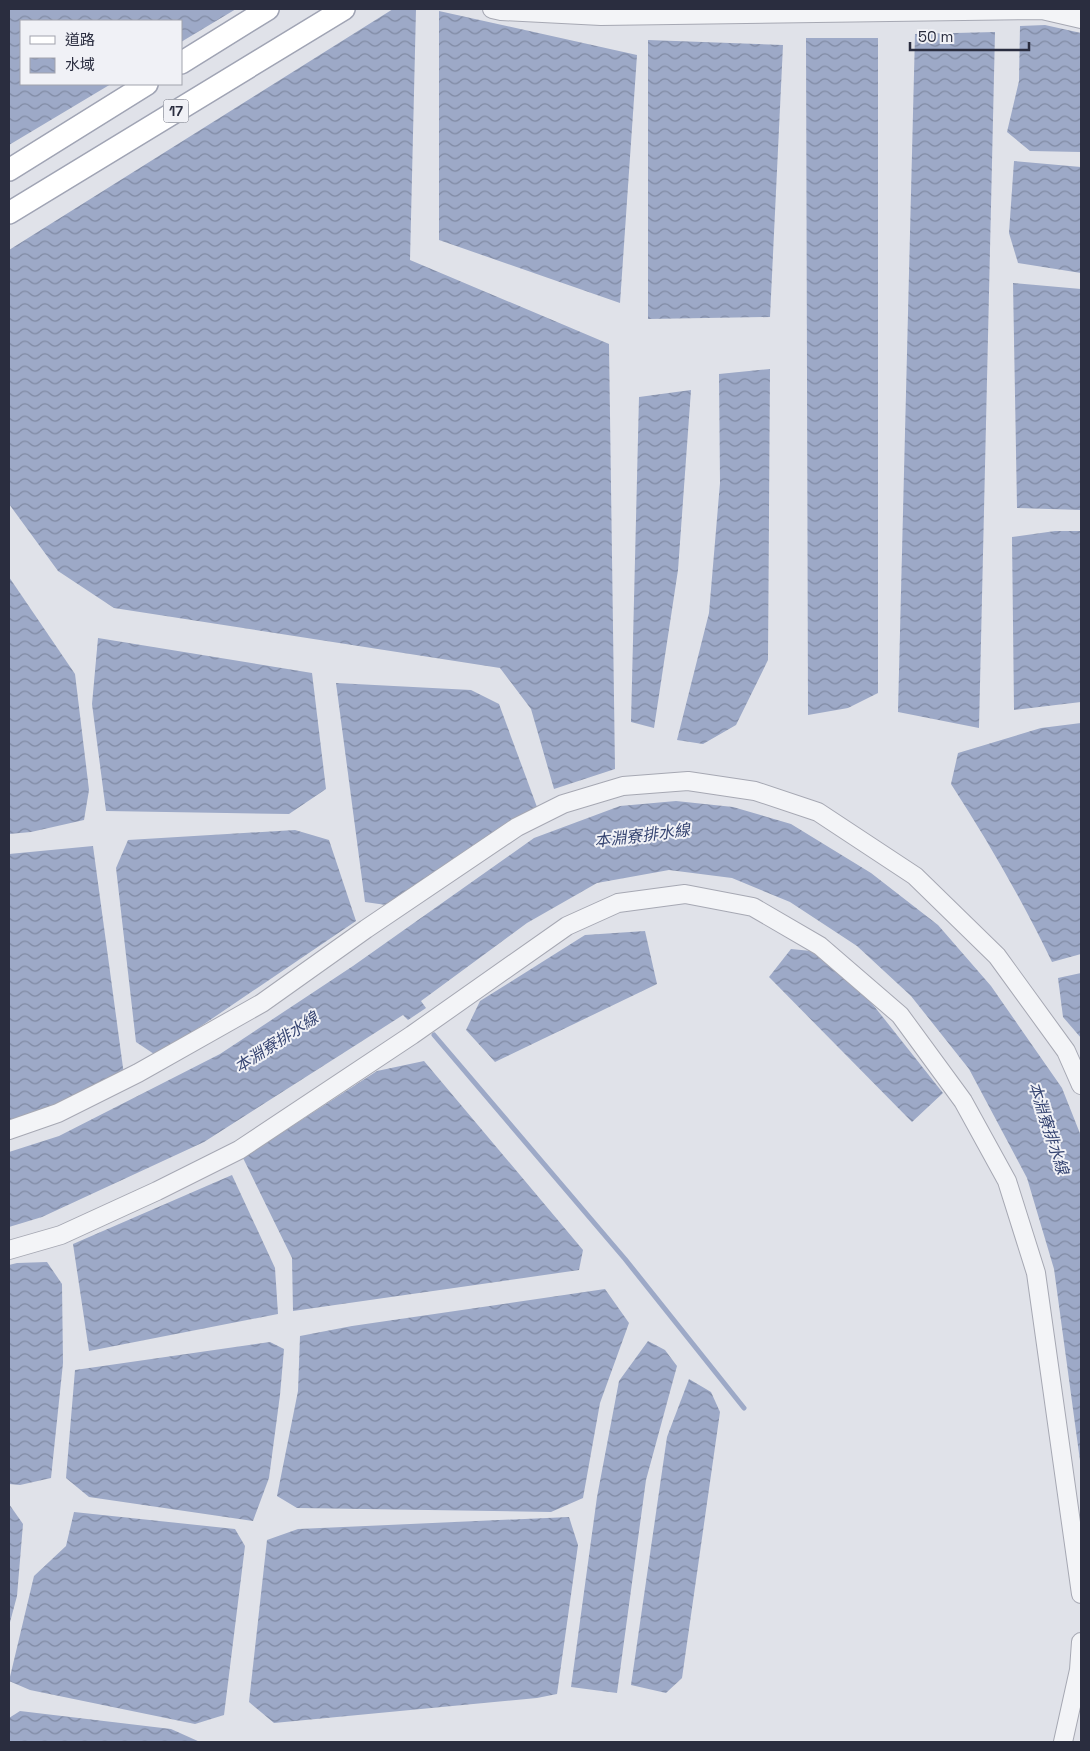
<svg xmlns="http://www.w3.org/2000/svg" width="1090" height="1751" viewBox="0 0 1090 1751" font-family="'Space Grotesk','Noto Sans TC',sans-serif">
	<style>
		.water { fill: url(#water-waves) }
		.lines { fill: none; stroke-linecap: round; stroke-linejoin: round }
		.stream { stroke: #9da9c7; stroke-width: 5 }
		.minor-casing { stroke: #a6a8b3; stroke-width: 20 }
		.major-casing { stroke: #a0a4b4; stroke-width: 24 }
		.minor { stroke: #f3f4f7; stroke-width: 18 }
		.major { stroke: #fff; stroke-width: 21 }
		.labels { text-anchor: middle; stroke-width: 4; stroke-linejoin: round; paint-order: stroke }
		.shield { fill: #f0f1f6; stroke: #656876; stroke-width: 1 }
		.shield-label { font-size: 14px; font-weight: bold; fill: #2a2d3f }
		.water-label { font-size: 16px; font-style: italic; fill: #364572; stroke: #f0f1f6 }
	</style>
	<defs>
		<pattern id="water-waves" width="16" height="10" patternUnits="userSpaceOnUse" patternTransform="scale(1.25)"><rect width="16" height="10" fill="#9da9c7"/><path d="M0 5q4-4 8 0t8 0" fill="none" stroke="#808aa3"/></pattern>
	</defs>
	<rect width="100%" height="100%" fill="#e0e2e9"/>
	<g class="water">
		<path d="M9 9H236L181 42V21H21V84H111L9 145Z"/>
		<path d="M393 9H416L410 260 609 344 615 769 554 789 531 709 500 668 114 608 58 571 9 504V250Z"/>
		<path d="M439 11 637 55 620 303 439 240Z"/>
		<path d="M1045 25 1081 33V152L1030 151 1007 132 1019 81 1020 26Z"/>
		<path d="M995 32 979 728 898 712 915 34Z"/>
		<path d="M806 38H878V693L848 708 808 715Z"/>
		<path d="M648 40 783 45 770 317 648 319Z"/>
		<path d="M1014 161 1081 167V273L1018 263 1009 233Z"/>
		<path d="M1013 283 1081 289V510L1017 508Z"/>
		<path d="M770 369 768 660 736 725 703 744 677 740 709 613 720 483 719 374Z"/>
		<path d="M691 390 678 570 654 728 631 722 639 397Z"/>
		<path d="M1055 531H1081V702L1014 710 1012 537Z"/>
		<path d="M9 577 75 674 89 790 84 820 31 832 9 834Z"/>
		<path d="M98 638 312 673 326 789 289 814 106 811 92 704Z"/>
		<path d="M336 683 471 690 499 704 537 807 393 906 365 902Z"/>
		<path d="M1081 723V954L1052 962C1022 900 988 841 951 784L958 753 1041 728Z"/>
		<path d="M676 801 733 807 791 824 871 873 938 925 991 986 1062 1088 1081 1136V1468L1054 1269 1027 1178 969 1069 911 996 857 946 790 902 732 878 669 870 597 883 527 923 421 1001 426 1008 408 1020 403 1015 204 1142 42 1217 9 1227V1152L59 1136 220 1054 353 966 534 838 620 806Z"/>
		<path d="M295 830 329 840 356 921 157 1056 136 1042 116 868 128 840Z"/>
		<path d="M93 846 124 1075 9 1124V854Z"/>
		<path d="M645 931 657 984 495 1062 466 1030 480 1001 585 935Z"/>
		<path d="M791 949 832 953 943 1093 912 1122 769 977Z"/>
		<path d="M1081 973V1038L1063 1017 1058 978Z"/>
		<path d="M424 1061 583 1250 579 1270 293 1311 292 1258 243 1158 377 1071Z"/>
		<path d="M232 1175 275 1268 278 1314 89 1351 73 1244Z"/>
		<path d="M47 1262 62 1284 63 1363 51 1478 20 1485 9 1484V1265L17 1263Z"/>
		<path d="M605 1289 629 1323 600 1403 583 1498 551 1512 297 1508 277 1496 298 1391 300 1336 352 1326Z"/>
		<path d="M648 1341 665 1350 677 1366 646 1480 617 1693 571 1687 597 1497 619 1381Z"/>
		<path d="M270 1342 284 1349 280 1395 269 1478 253 1521 89 1497 66 1478 75 1370Z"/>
		<path d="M689 1379 711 1392 720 1412 682 1678 666 1693 631 1685 667 1437Z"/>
		<path d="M9 1504 23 1524 17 1596 9 1626Z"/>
		<path d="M74 1512 235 1529 245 1546 224 1715 195 1724 30 1690 9 1681 34 1576 66 1546Z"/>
		<path d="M569 1517 578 1545 557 1694 537 1698 274 1723 249 1702 267 1540 298 1529Z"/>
		<path d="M20 1711 171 1729 200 1742H9V1718Z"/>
	</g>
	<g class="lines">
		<path class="stream" d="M434 1035 625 1259 744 1408"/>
		<defs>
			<g id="minor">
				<path d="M492 9 501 11 601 16 1042 10 1081 19"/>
				<path d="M9 1130 58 1113 138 1073 262 1003 366 929 517 827 563 804 623 786 688 781 755 791 818 812 915 876 997 956 1066 1051 1081 1085"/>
				<path d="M9 1250 61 1235 157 1191 239 1150 412 1035 567 926 618 903 685 894 753 907 820 946 900 1015 963 1101 1007 1181 1036 1273 1081 1594"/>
				<path d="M1063 1742 1079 1670 1081 1642"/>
			</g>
			<g id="major">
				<path d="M181 63 268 9"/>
				<path d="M9 170 147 84"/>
				<path d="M9 213 344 9"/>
			</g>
		</defs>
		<use href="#minor" class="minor-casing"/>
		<use href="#major" class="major-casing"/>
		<use href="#minor" class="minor"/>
		<use href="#major" class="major"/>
	</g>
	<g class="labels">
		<rect class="shield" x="163.5" y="99.5" width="25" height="23" rx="4"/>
		<g class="shield-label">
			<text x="176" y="116">17</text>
		</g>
		<g class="water-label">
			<text transform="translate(642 835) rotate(-7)" y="6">本淵寮排水線</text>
			<text transform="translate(276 1042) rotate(-33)" y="6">本淵寮排水線</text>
			<text transform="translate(1049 1128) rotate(72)" y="6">本淵寮排水線</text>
		</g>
	</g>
	<rect width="1090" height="1751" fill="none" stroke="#2a2d3f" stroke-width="20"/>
	<rect x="20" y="20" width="162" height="65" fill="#f0f1f6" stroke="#a1a3ad"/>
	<rect x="30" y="36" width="25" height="8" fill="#ffffff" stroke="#a1a3ad"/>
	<text x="65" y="45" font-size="15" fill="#2a2d3f">道路</text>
	<rect x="30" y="58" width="25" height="15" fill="url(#water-waves)" stroke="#a1a3ad"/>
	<text x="65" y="70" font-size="15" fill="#2a2d3f">水域</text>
	<path d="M910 42v8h119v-8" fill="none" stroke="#2a2d3f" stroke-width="2.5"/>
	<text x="918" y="42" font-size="15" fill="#2a2d3f" stroke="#f0f1f6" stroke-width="4" paint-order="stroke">50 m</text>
</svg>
